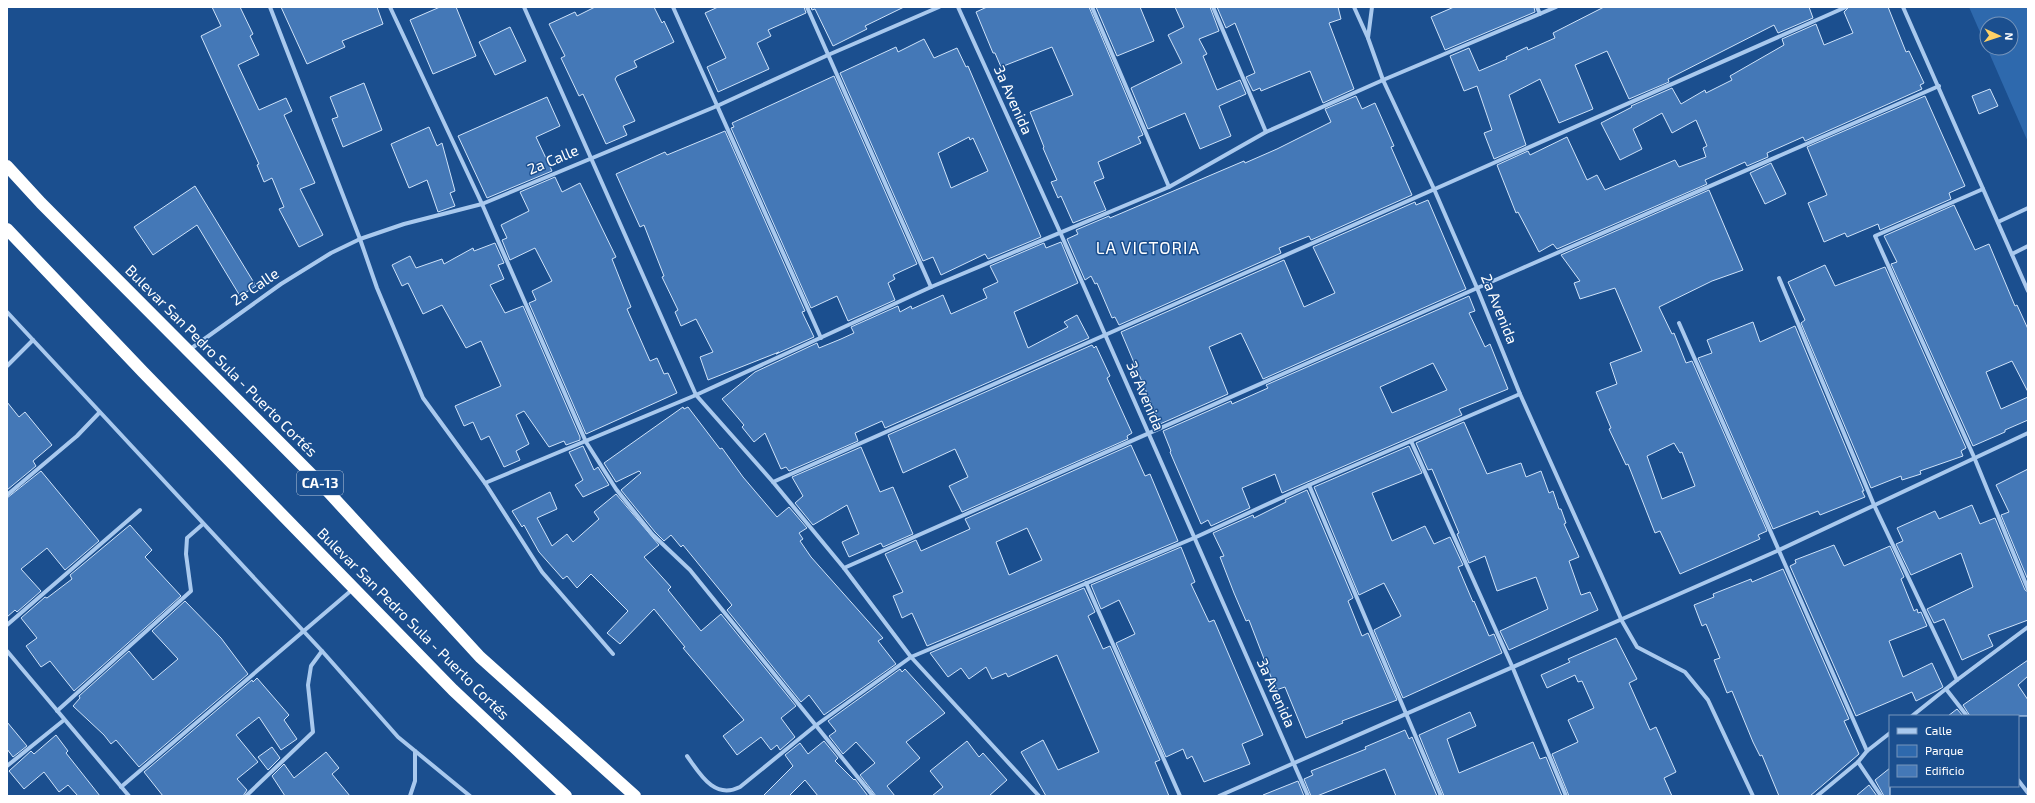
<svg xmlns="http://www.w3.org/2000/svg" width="2035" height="803" viewBox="0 0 2035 803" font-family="'Exo 2',sans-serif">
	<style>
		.green { fill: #2e69ad }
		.building { fill: #4478b7; stroke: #cfe3fa; fill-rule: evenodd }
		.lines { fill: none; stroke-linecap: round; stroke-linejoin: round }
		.street { stroke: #a9c9ee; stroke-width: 4 }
		.highway { stroke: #fff; stroke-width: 12 }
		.labels { text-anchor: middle; stroke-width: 3; stroke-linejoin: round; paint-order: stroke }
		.shield { fill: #1b4f8f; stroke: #bbcadd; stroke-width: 1 }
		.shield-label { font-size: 14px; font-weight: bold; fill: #fff }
		.street-label { font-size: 15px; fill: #fff; stroke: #1b4f8f }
		.quarter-label { font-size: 17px; letter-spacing: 1px; fill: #fff; stroke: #1b4f8f }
	</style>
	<rect width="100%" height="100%" fill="#1b4f8f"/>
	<path class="green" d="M1969 7H2028V142L1987 48H2011V24H1987V48Z"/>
	<g class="building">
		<path d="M212 7H240L253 34 250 36 259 55 238 65 259 110 286 98 292 111 284 115 315 183 300 189 323 235 299 247 279 209 284 207 272 178 264 182 257 165 259 164 201 36 221 26Z"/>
		<path d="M281 7H377L383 24 342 41 345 47 307 64Z"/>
		<path d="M440 7H456L476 56 433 74 410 20Z"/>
		<path d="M595 7H654L662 23 664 21 674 42 634 61 637 67 617 76 615 79 635 121 623 126 627 135 606 144 583 94 579 96 561 58 565 56 549 24 575 12 577 16Z"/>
		<path d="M718 7H804L806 13 768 30 771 36 757 43 769 69 718 92 707 67 726 58 705 13Z"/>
		<path d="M811 7H904L865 26 867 29 833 46 815 9 812 10Z"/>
		<path d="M987 7H1089L1143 135 1138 137 1141 143 1098 162 1104 178 1094 182 1106 210 1073 223 1061 196 1058 198 1051 182 1057 180 1043 148 1044 147 1030 112 1073 95 1052 47 1001 67 995 53H993L976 12Z"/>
		<path d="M1096 7H1140L1154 41 1117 56Z"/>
		<path d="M1175 7H1210L1219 31 1199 39 1207 54 1203 56 1217 90 1240 80 1246 94 1219 106 1231 136 1200 149 1185 113 1148 129 1131 88 1182 63 1168 35 1184 27Z"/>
		<path d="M1217 7H1338L1341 19 1329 23 1354 89 1323 103 1310 71 1261 91 1260 88 1253 91 1246 77 1255 73 1235 23 1226 28Z"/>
		<path d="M1454 7H1534L1535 12 1445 50 1431 17Z"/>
		<path d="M1604 7H1809L1813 18 1778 33 1774 25 1668 79 1669 82 1629 99 1607 51 1575 65 1593 109 1559 123 1540 79 1509 95 1526 145 1494 159 1484 133 1492 130 1477 86 1464 91 1450 56 1469 48 1479 71 1507 59 1506 57 1527 47 1528 50 1555 38 1553 33Z"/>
		<path d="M1849 7H1888L1906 52 1909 51 1924 83 1920 85 1922 89 1805 141 1803 137 1767 153 1768 157 1747 166 1745 162 1705 180 1707 184 1557 249 1553 244 1539 252 1518 212 1516 213 1497 165 1528 151 1530 155 1567 137 1587 180 1597 175 1605 190 1675 160 1679 167 1706 157 1703 148 1707 146 1696 120 1672 133 1662 113 1633 129 1642 149 1620 160 1601 123 1632 107 1631 106 1672 88 1681 104 1705 90 1706 93 1732 80 1730 76 1784 45 1782 39 1816 24 1824 45 1853 33 1844 12Z"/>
		<path d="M510 27 526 61 495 75 479 42Z"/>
		<path d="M924 39 934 58 957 48 966 67 968 66 1041 237 988 259 985 254 941 275 933 257 923 261 840 73 896 47 898 52ZM969 137 970 140 973 138 988 171 951 188 938 153Z"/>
		<path d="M834 76 917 264 893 275 895 279 888 283 895 300 848 321 837 296 811 308 731 128 734 127 732 123Z"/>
		<path d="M364 83 382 130 343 147 332 119 338 117 330 97Z"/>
		<path d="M1990 89 1998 106 1979 114 1972 96Z"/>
		<path d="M1356 96 1362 109 1375 103 1394 146 1391 147 1412 195 1311 240 1309 236 1279 248 1281 253 1119 325 1115 317 1112 318 1097 283 1095 284 1091 276 1085 280 1067 239 1078 234 1076 230 1109 216 1110 218 1244 161 1245 163 1277 149 1331 122 1325 109Z"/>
		<path d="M1925 96 1965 186 1949 193 1951 199 1880 230 1878 224 1847 237 1845 233 1824 242 1808 203 1827 195 1807 147Z"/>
		<path d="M547 97 560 126 536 137 552 171 487 198 458 136Z"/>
		<path d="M429 127 437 146 442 143 455 191 450 193 455 206 438 212 427 180 409 188 391 144Z"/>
		<path d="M725 131 805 311 802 312 814 337 776 354 779 352 708 380 700 357 713 352 696 319 681 326 675 312 678 310 662 277 664 276 644 225 640 227 616 174 665 152 667 155Z"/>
		<path d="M1771 163 1786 194 1765 204 1750 173Z"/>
		<path d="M555 177 562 192 580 183 616 257 612 259 631 307 627 309 650 361 657 358 664 374 668 373 677 393 586 434 529 303 536 300 532 291 552 281 535 248 510 260 502 240 507 238 501 225 529 211 520 192Z"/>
		<path d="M195 186 256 286 240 296 197 225 153 255 134 227Z"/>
		<path d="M1709 190 1743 270 1712 281 1659 307 1672 334 1674 333 1686 363 1692 361 1767 531 1758 535 1760 539 1680 574 1660 531 1655 533 1628 464 1626 465 1609 429 1611 428 1596 392 1617 384 1610 363 1642 351 1615 288 1580 299 1574 283 1580 281 1561 255ZM1674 443 1680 453 1682 452 1695 486 1662 499 1647 456Z"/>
		<path d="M1428 200 1466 289 1263 379 1241 333 1209 347 1228 394 1160 424 1121 332 1284 260 1304 307 1335 293 1313 247 1415 202 1416 205Z"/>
		<path d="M1954 205 1975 250 1989 244 2015 306 2017 305 2028 329V392L2012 361 1986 372 2001 409 2028 397V420L2005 430V432L1973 446 1891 264 1897 262 1884 236Z"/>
		<path d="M1061 242 1078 283 1014 312 1028 348 1068 327 1064 322 1077 315 1089 338 885 428 882 421 855 433 858 441 789 471 786 467 781 469 765 433 754 442 742 427 744 425 722 399 755 372 817 343 819 348 841 339 854 333 851 327 898 306 900 312 911 306 912 309 943 295 951 314 987 298 983 289 998 282 990 266 1044 243 1046 248Z"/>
		<path d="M495 243 504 263 498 265 504 279 490 285 505 313 523 306 580 437V440L566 445 564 441 549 447 524 411 516 415 529 444 516 451 520 460 504 467 489 436 481 440 473 422 464 426 455 406 501 386 481 341 466 348 442 305 423 314 408 283 402 286 392 265 410 256 416 268 442 259 444 264 473 248 474 251Z"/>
		<path d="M1825 265 1835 286 1885 267 1966 448 1961 451 1963 456 1920 471 1921 474 1902 480 1901 476 1871 488 1801 323 1805 320 1788 282Z"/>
		<path d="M1469 296 1475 311 1469 313 1485 347 1490 344 1508 389 1459 409 1462 415 1282 493 1275 474 1242 488 1250 508 1211 526 1208 520 1201 524 1170 452 1171 451 1163 431 1231 401 1232 404 1268 388 1266 385ZM1433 363 1447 390 1392 413 1380 387Z"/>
		<path d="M1753 322 1760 342 1795 326 1864 491H1862L1865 497 1820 515 1818 511 1773 529 1698 358 1712 353 1707 340Z"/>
		<path d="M1092 345 1094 348 1096 346 1110 376 1107 378 1132 433 1127 436 1128 439 962 512 949 486 968 477 955 449 903 473 888 435Z"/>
		<path d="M7 402 19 417 25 412 52 445 33 461 36 466 7 490Z"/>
		<path d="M683 407 684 409 688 407 720 449 722 448 743 477 777 517 789 507 807 528 799 533 803 539 800 541 811 557 883 638 878 641 896 664 824 715 809 695 801 702 727 610 732 605 683 545 681 547 671 535 664 541 655 532 621 490 641 473 639 471 616 482 604 463Z"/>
		<path d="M1464 422 1487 474 1521 463 1526 477 1541 471 1549 493 1553 491 1559 509H1561L1566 523 1564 524 1579 557 1569 561 1581 595 1590 592 1598 610 1509 650 1500 631 1548 609 1536 577 1497 591 1485 556 1469 563 1457 534 1459 533 1432 469 1428 470 1416 443Z"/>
		<path d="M1131 445 1145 476 1150 474 1178 541 927 646 912 613 902 618 893 596 903 592 885 554 916 540 921 551 970 529 965 519ZM1027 528 1042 560 1009 575 996 542Z"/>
		<path d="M583 446 594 470 598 467 609 485 583 497 575 485 583 480 569 452Z"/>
		<path d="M1409 446 1422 473 1372 493 1392 541 1425 526 1434 544 1450 537 1463 565 1458 567 1473 602 1474 601 1489 636 1494 634 1502 653 1403 698 1374 630 1401 616 1384 583 1359 595 1314 487Z"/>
		<path d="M861 447 880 492 893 487 913 534 883 547 881 543 849 557 842 542 859 534 847 505 813 525 795 503 803 496 792 477Z"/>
		<path d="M2028 469V580L2001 515 2009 512 1996 485Z"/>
		<path d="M41 471 99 541 65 570 47 548 21 569 41 591 17 612 15 610 7 617V498Z"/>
		<path d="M1307 490 1353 598 1348 601 1362 636 1368 633 1397 700 1342 721 1343 723 1306 738 1285 687 1276 690 1249 620 1246 621 1234 593 1220 557 1224 556 1213 533 1253 515 1254 518 1286 502 1285 500Z"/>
		<path d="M550 492 557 509 537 518 552 546 567 534 573 542 599 519 594 512 616 494 659 545 644 557 671 587 668 590 701 631 721 614 796 706 781 718 795 737 780 750 777 745 771 750 761 737 737 755 723 736 744 720 683 648 685 647 654 609 620 644 607 633 628 611 591 574 577 588 567 576 563 579 539 552 524 525 522 527 512 511Z"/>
		<path d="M1972 505 1980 524 1995 518 2025 590 2028 592V620L1988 635 1993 646 1962 660 1944 619 1934 623 1927 609 1973 587 1961 553 1911 575 1896 544 1903 541 1897 528 1935 511 1939 519Z"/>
		<path d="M130 525 152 550 145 557 181 596 74 691 50 661 41 667 26 646 37 638 21 618 45 597 47 598 72 579 70 575Z"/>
		<path d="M1834 545 1844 566 1890 546 1904 577 1901 579 1914 611 1917 609 1918 613 1921 612 1927 626 1889 641 1903 677 1932 663 1943 687 1938 690 1916 701 1912 692 1856 716 1790 566 1796 563 1795 560Z"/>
		<path d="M1181 547 1195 582 1191 584 1209 622 1214 620 1263 735 1242 744 1250 764 1204 782 1192 756 1187 759 1183 749 1166 757 1116 643 1135 634 1119 600 1101 609 1091 585Z"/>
		<path d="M1783 569 1849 719 1844 721 1859 754 1810 796H1779L1762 755 1760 756 1753 742 1732 691 1727 693 1714 660 1720 658 1706 624 1702 626 1694 605 1714 597 1713 594 1751 579 1752 582Z"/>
		<path d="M1084 588 1095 612 1088 616 1103 649 1110 646 1160 760 1155 762 1169 796H1046L1021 752 1043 740 1058 770 1099 752 1057 655 1008 677 1006 673 992 679 986 667 969 679 961 668 948 677 930 653Z"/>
		<path d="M185 601 221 638 248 674 139 767 116 740 111 744 104 735 73 706 80 698 79 696 129 651 153 680 178 659 152 631Z"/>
		<path d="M1616 638 1637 679 1629 683 1650 730 1656 727 1676 772 1664 778 1672 796H1569L1552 754 1578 742 1568 720 1594 708 1582 681 1578 682 1575 675 1547 688 1541 675 1570 662 1568 659Z"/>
		<path d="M2028 660V676L2018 685 2028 700V716H1970L1963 705Z"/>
		<path d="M900 669 902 672 905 669 945 713 906 742 920 758 887 786 895 796H876L860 775 875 763 856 742 843 754 829 736 836 731 828 721Z"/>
		<path d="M257 678 289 715 284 720 297 739 281 750 259 717 236 735 258 762 237 779 247 790 243 796H163L144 772 252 680 253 682Z"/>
		<path d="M1957 709 1963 716H1948Z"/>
		<path d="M1470 712 1476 726 1447 739 1459 773 1533 742 1540 759 1546 757 1562 796H1444L1419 735Z"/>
		<path d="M7 722 27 746 13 757 7 749Z"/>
		<path d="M1405 730 1409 739 1412 737 1437 796H1396L1385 769 1317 796H1311L1304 779 1313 775 1311 771 1366 749 1365 747Z"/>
		<path d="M56 735 68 751 66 753 100 796H78L68 785 59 792 44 772 24 789 9 771 31 751 34 754Z"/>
		<path d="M824 741 838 758 835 761 854 780 855 779 868 796H818L805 780 789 796H763L793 766 785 755 800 743 808 754Z"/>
		<path d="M967 741 979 757 983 753 1007 780 989 796H932L943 787 930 771Z"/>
		<path d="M272 747 280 758 268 770 258 757Z"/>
		<path d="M326 752 339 768 332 774 350 796H285L272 776 284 764 294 778Z"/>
		<path d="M1890 768V796H1884L1875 780Z"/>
		<path d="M1298 781 1304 796H1263V795Z"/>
		<path d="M1869 785 1877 796H1856Z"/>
	</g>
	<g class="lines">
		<g class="street">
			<path d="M270 7 360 239 377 288 423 398 485 483 542 572 613 654"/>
			<path d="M390 7 482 204 586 442 616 489 652 534 690 570 873 796"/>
			<path d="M524 7 696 395 773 482 844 568 911 657 1039 796"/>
			<path d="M673 7 821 338"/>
			<path d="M807 7 931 287"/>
			<path d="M958 7 1060 232 1308 796"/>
			<path d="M1092 7 1169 187"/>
			<path d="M1213 7 1266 132"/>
			<path d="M1354 7 1368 38 1383 80 1434 189 1477 288 1520 394 1622 621 1637 647 1685 672 1708 700 1753 796"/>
			<path d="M1537 7 1540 14"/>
			<path d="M1903 7 2028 291"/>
			<path d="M1368 38 1372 7"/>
			<path d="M1983 189 1875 236 1974 457 2028 589"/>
			<path d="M1998 222 2028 208"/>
			<path d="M2012 254 2028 246"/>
			<path d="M1779 278 1874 505 1957 680"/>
			<path d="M7 312 322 651 398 737 470 796"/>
			<path d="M1679 323 1867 751"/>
			<path d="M189 350 281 284 331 253 360 239 404 224 482 204 717 106 828 55 939 7"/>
			<path d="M7 366 33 340"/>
			<path d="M1411 441 1512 666 1566 796"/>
			<path d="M773 482 1846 7"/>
			<path d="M485 483 696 395 931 287 1169 187 1266 132 1383 80 1556 7"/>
			<path d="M1309 485 1441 796"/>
			<path d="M7 495 77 436 99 413"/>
			<path d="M844 568 1518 270 1939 86"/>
			<path d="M1086 583 1180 796"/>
			<path d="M7 625 140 510"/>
			<path d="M7 651 129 796"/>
			<path d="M1946 689 1967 716"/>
			<path d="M57 711 191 591 186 554 187 538 203 524"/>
			<path d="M1912 716 1957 680 2028 627"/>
			<path d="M687 756C700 774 714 800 740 787L815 726 911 657 1194 538 1309 485 1520 394"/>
			<path d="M1858 762 1881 796"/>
			<path d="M7 766 64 720"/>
			<path d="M2018 780 2028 793"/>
			<path d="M121 787 353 589"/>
			<path d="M246 796 313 732 308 685 311 666 322 651"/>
			<path d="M410 796 415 781V751"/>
			<path d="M1219 796 1777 551 2028 433"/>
			<path d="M1817 796 1858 762 1867 751 1890 733"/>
		</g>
		<g class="highway">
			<path d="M7 166 41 203 322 485 480 657 635 796"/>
			<path d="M7 229 143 372 453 690 566 796"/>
		</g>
	</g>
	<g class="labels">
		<rect class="shield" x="297" y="471" width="46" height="24" rx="3"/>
		<g class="shield-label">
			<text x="320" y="488">CA-13</text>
		</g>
		<g class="street-label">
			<text transform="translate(1013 100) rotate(66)" y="5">3a Avenida</text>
			<text transform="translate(553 160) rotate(-23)" y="5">2a Calle</text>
			<text transform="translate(255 287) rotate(-34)" y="5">2a Calle</text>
			<text transform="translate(1499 309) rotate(68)" y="5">2a Avenida</text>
			<text transform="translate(221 361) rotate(45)" y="5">Bulevar San Pedro Sula - Puerto Cortés</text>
			<text transform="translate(1145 396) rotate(67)" y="5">3a Avenida</text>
			<text transform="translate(413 624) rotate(45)" y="5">Bulevar San Pedro Sula - Puerto Cortés</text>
			<text transform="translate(1276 693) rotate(66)" y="5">3a Avenida</text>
		</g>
		<g class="quarter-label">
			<text x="1148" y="254">LA VICTORIA</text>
		</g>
	</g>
	<rect width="2035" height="803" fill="none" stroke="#ffffff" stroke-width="16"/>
	<rect x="1889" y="715" width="130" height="72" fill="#1b4f8f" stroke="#7695bc"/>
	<rect x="1897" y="728" width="20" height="6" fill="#a9c9ee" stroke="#7695bc"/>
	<text x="1925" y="735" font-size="12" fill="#ffffff">Calle</text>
	<rect x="1897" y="745" width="20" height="12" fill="#2e69ad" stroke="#7695bc"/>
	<text x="1925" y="755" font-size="12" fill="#ffffff">Parque</text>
	<rect x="1897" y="765" width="20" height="12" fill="#4478b7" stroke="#7695bc"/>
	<text x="1925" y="775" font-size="12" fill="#ffffff">Edificio</text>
	<g transform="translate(1999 36) rotate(93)"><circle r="19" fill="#1b4f8f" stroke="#7695bc"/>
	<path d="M0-3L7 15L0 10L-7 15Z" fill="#ffd166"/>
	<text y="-6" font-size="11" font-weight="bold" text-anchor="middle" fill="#ffffff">N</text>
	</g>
</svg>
